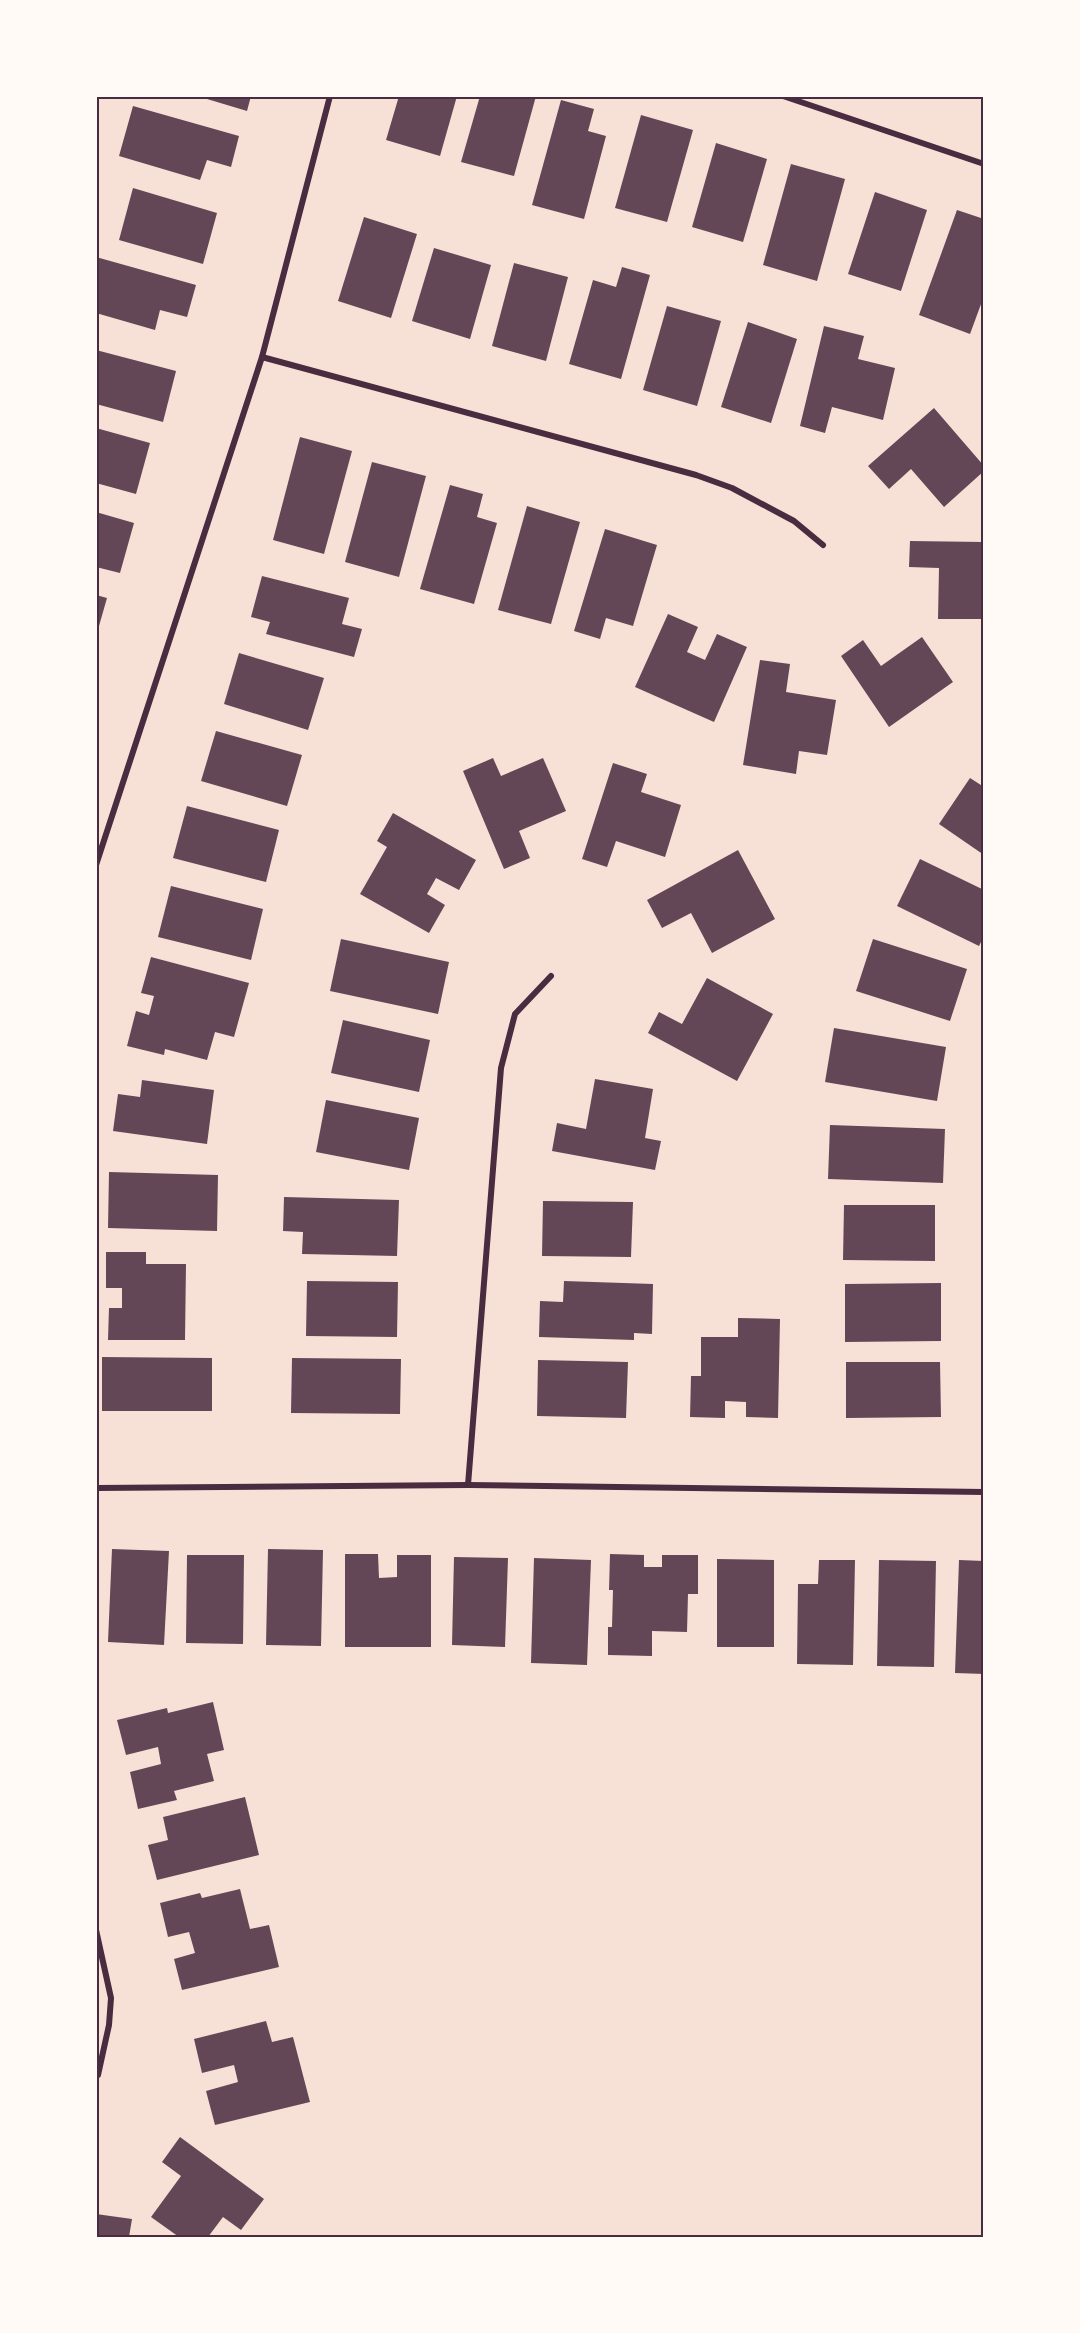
<svg xmlns="http://www.w3.org/2000/svg" width="1080" height="2333" viewBox="0 0 1080 2333" font-family="'Archivo Narrow',sans-serif">
	<style>
		.building { fill: #644757 }
		.lines { fill: none; stroke-linecap: round; stroke-linejoin: round }
		.minor { stroke: #4a2c40; stroke-width: 6 }
		.neatline { fill: none; stroke: #4a2c40; stroke-width: 2 }
	</style>
	<rect width="100%" height="100%" fill="#f7e1d7"/>
	<g class="building">
		<path d="M197 96H251L247 111Z"/>
		<path d="M399 96H457L440 156 386 140Z"/>
		<path d="M480 96H536L514 176 461 162Z"/>
		<path d="M561 100 594 109 588 131 606 136 584 219 532 205Z"/>
		<path d="M133 106 239 136 231 167 207 160 200 180 119 156Z"/>
		<path d="M641 115 693 130 667 222 615 208Z"/>
		<path d="M716 143 767 159 743 242 692 227Z"/>
		<path d="M791 164 845 179 817 281 763 265Z"/>
		<path d="M133 188 217 213 203 264 119 240Z"/>
		<path d="M875 192 927 210 901 291 848 274Z"/>
		<path d="M957 210 984 219V296L970 334 919 315Z"/>
		<path d="M364 217 417 234 391 318 338 301Z"/>
		<path d="M434 248 491 265 470 339 412 321Z"/>
		<path d="M96 257 196 285 187 317 160 310 155 330 96 313Z"/>
		<path d="M514 263 568 277 546 361 492 346Z"/>
		<path d="M622 267 650 275 621 379 569 364 593 280 616 287Z"/>
		<path d="M667 306 721 321 697 406 643 390Z"/>
		<path d="M748 322 797 339 771 423 721 407Z"/>
		<path d="M824 326 864 336 858 359 895 368 883 420 832 407 825 433 800 426Z"/>
		<path d="M96 350 176 371 163 422 96 404Z"/>
		<path d="M934 408 984 466V471L944 507 911 469 889 489 868 466Z"/>
		<path d="M96 428 150 443 136 494 96 483Z"/>
		<path d="M300 437 352 451 324 554 273 540Z"/>
		<path d="M372 462 426 476 399 577 345 562Z"/>
		<path d="M450 485 483 494 477 517 497 523 474 604 420 589Z"/>
		<path d="M527 506 580 522 551 624 498 610Z"/>
		<path d="M96 512 134 523 120 573 96 567Z"/>
		<path d="M605 529 657 545 633 626 606 618 600 639 574 631Z"/>
		<path d="M910 541 984 542V619H938L939 568 909 567Z"/>
		<path d="M262 576 349 598 342 624 362 629 354 657 266 634 270 622 251 617Z"/>
		<path d="M96 595 107 598 97 633H96Z"/>
		<path d="M668 614 698 627 687 652 705 660 717 634 747 647 714 722 635 687Z"/>
		<path d="M922 637 953 682 889 727 841 656 863 640 881 666Z"/>
		<path d="M239 653 324 678 308 730 224 704Z"/>
		<path d="M760 660 790 664 786 692 836 700 827 755 799 751 796 774 743 765Z"/>
		<path d="M216 731 302 755 287 806 201 781Z"/>
		<path d="M493 758 501 776 543 758 566 811 519 831 530 858 504 869 463 771Z"/>
		<path d="M613 763 647 774 641 792 681 805 665 857 616 841 607 867 582 859Z"/>
		<path d="M970 778 984 787V855L939 824Z"/>
		<path d="M187 806 279 830 266 882 173 858Z"/>
		<path d="M393 813 476 860 459 890 436 878 427 894 445 905 429 933 360 894 387 847 377 841Z"/>
		<path d="M738 850 775 919 712 953 691 913 662 928 647 900Z"/>
		<path d="M920 859 984 890V936L979 946 897 906Z"/>
		<path d="M171 886 263 909 251 960 158 937Z"/>
		<path d="M341 939 449 962 438 1014 330 991Z"/>
		<path d="M873 939 967 969 950 1021 856 991Z"/>
		<path d="M151 957 249 983 234 1037 215 1032 207 1060 165 1049 164 1055 127 1046 136 1011 149 1015 154 996 141 993Z"/>
		<path d="M707 978 773 1014 737 1081 648 1033 659 1012 682 1024Z"/>
		<path d="M343 1020 430 1040 419 1092 331 1073Z"/>
		<path d="M834 1028 946 1047 937 1101 825 1082Z"/>
		<path d="M595 1079 653 1089 645 1138 661 1141 655 1170 552 1151 557 1123 586 1129Z"/>
		<path d="M142 1080 214 1090 207 1144 113 1131 118 1094 140 1097Z"/>
		<path d="M326 1100 419 1118 409 1170 316 1152Z"/>
		<path d="M830 1125 945 1129 943 1183 828 1179Z"/>
		<path d="M109 1172 218 1175 217 1231 108 1228Z"/>
		<path d="M284 1197 399 1200 397 1256 302 1254 303 1232 283 1231Z"/>
		<path d="M543 1201 633 1202 631 1257 542 1256Z"/>
		<path d="M844 1205H935V1261L843 1260Z"/>
		<path d="M106 1252H146V1264H186L185 1340H108L109 1308H122V1288H106Z"/>
		<path d="M307 1281 398 1282 397 1337 306 1336Z"/>
		<path d="M564 1281 653 1284 652 1334 634 1333V1340L539 1337 540 1301 563 1302Z"/>
		<path d="M941 1283V1341L845 1342V1284Z"/>
		<path d="M738 1318 780 1319 778 1418 746 1417V1402L725 1401V1418L690 1417 691 1376H701V1337H738Z"/>
		<path d="M102 1357 212 1358V1411H102Z"/>
		<path d="M292 1358 401 1359 400 1414 291 1413Z"/>
		<path d="M538 1360 628 1362 626 1418 537 1416Z"/>
		<path d="M846 1362H940L941 1417 846 1418Z"/>
		<path d="M112 1549 169 1551 164 1645 108 1642Z"/>
		<path d="M268 1549 323 1550 321 1646 266 1645Z"/>
		<path d="M345 1554H378L379 1578 397 1577V1555H431V1647H345Z"/>
		<path d="M610 1554 644 1555V1567H662V1555H698V1594H688L687 1632 652 1631V1656L608 1655V1627H612L613 1590H609Z"/>
		<path d="M187 1555H244L243 1644 186 1643Z"/>
		<path d="M454 1557 508 1558 505 1647 452 1645Z"/>
		<path d="M534 1558 591 1560 587 1665 531 1663Z"/>
		<path d="M717 1559 774 1560V1647H717Z"/>
		<path d="M819 1560H855L853 1665 797 1664 798 1584H818Z"/>
		<path d="M879 1560 936 1561 934 1667 877 1666Z"/>
		<path d="M959 1560 984 1561V1674L955 1673Z"/>
		<path d="M213 1702 224 1750 207 1754 214 1781 174 1791 177 1800 138 1809 130 1772 161 1764 158 1747 126 1755 117 1720 167 1708 168 1713Z"/>
		<path d="M245 1797 259 1855 157 1880 148 1845 168 1840 163 1817Z"/>
		<path d="M240 1889 250 1929 269 1925 279 1967 182 1990 174 1959 195 1953 189 1932 168 1937 160 1903 200 1893 202 1898Z"/>
		<path d="M266 2021 272 2042 293 2037 310 2102 215 2125 206 2091 238 2082 234 2065 202 2073 194 2039Z"/>
		<path d="M180 2137 264 2199 241 2230 223 2217 208 2237H179L151 2217 181 2176 162 2162Z"/>
		<path d="M96 2214 132 2219 129 2237H96Z"/>
	</g>
	<g class="lines">
		<g class="minor">
			<path d="M783 96 984 164"/>
			<path d="M262 357 696 475 732 488 794 521 823 545"/>
			<path d="M96 865 262 357 330 96"/>
			<path d="M468 1485 501 1068 515 1014 551 976"/>
			<path d="M96 1488 468 1485 984 1492"/>
			<path d="M96 1930 111 1998 109 2025 98 2075"/>
		</g>
	</g>
	<rect width="1080" height="2333" fill="none" stroke="#fffaf5" stroke-width="195"/>
	<rect x="98" y="98" width="884" height="2138" class="neatline"/>
</svg>
